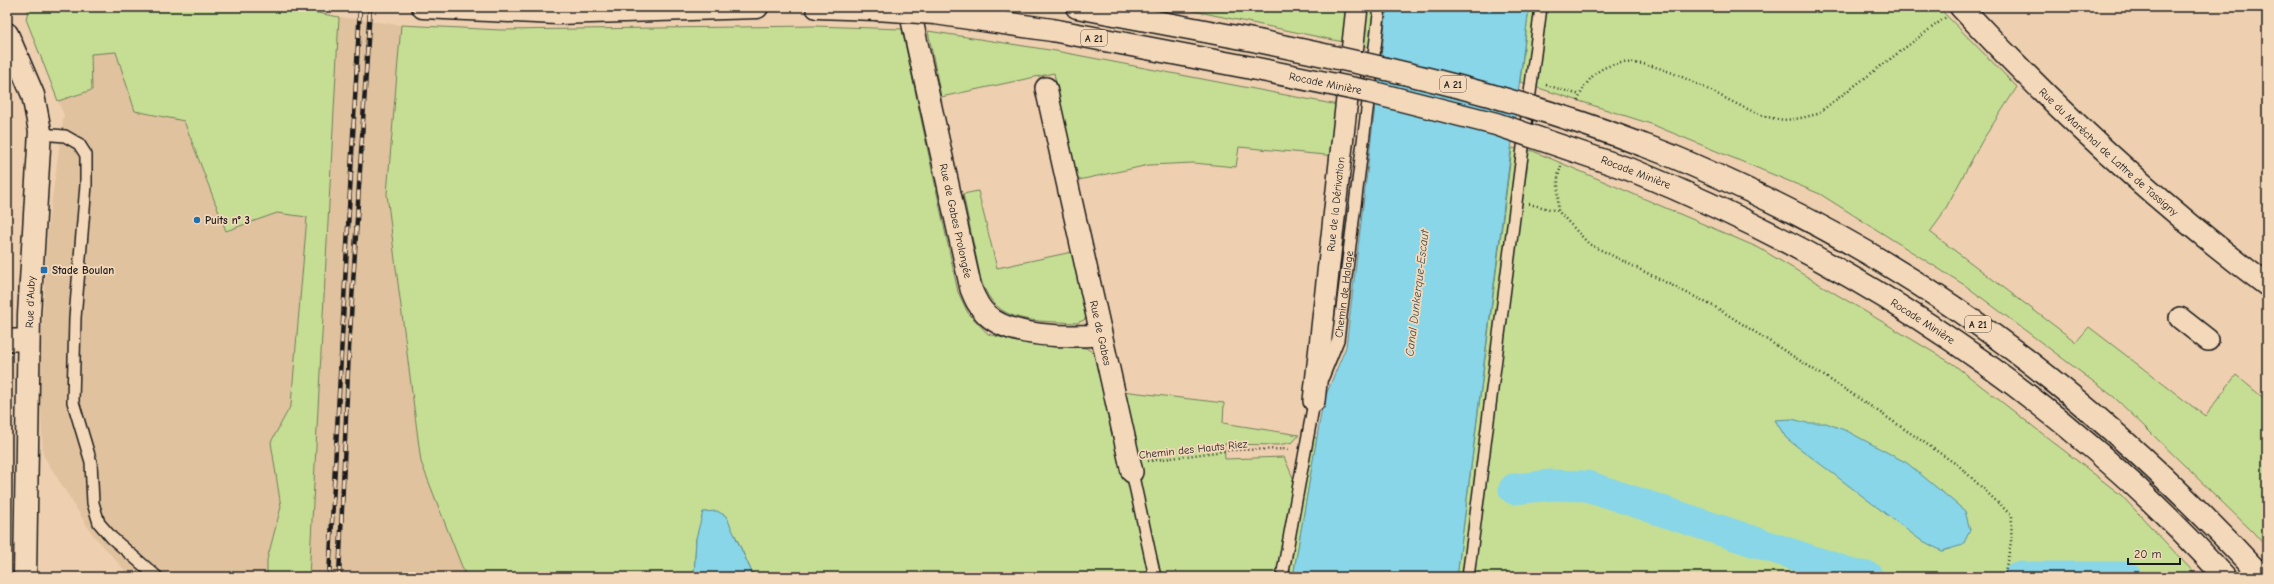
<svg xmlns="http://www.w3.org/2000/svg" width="2274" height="584" viewBox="0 0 2274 584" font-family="'Comic Neue',sans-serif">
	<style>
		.built { fill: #e0c29f }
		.green { fill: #c5de94; stroke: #707d58 }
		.water { fill: #89d6e8; stroke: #5d8c96 }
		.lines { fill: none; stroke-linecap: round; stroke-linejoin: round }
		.river { stroke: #89d6e8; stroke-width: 31 }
		.lane-casing { stroke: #1c1c1c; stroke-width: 14 }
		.street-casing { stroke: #1c1c1c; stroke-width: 24 }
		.secondary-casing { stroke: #1c1c1c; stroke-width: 25 }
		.highway-casing { stroke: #1c1c1c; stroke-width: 25 }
		.path { stroke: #1c1c1c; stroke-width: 2.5; stroke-dasharray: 1 3; stroke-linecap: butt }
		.lane { stroke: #f4d8ba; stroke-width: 11 }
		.street { stroke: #f4d8ba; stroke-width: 21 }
		.secondary { stroke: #f4d8ba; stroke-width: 22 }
		.highway { stroke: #f4d8ba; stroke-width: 22 }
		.rail-casing { stroke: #1c1c1c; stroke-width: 4.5 }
		.rail { stroke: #f4d8ba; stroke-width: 3; stroke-dasharray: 9; stroke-linecap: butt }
		.highway-bridge-casing { stroke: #1c1c1c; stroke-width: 25; stroke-linecap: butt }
		.highway-bridge { stroke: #f4d8ba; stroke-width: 22 }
		.poi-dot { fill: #1f6fb2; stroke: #f4d8ba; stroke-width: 1.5 }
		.labels { text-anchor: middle; stroke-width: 3.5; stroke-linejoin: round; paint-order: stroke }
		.shield { fill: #f4d8ba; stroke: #5d544b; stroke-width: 1 }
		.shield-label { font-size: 10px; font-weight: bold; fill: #1c1c1c }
		.street-label { font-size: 11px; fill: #1c1c1c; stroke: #f4d8ba }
		.poi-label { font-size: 11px; font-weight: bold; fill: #1c1c1c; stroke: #f4d8ba; text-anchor: start }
		.water-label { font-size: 12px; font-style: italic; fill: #374a4f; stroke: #f4d8ba }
	</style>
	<rect width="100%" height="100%" fill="#eed0b0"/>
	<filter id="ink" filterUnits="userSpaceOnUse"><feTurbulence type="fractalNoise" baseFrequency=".025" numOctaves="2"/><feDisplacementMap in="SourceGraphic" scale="8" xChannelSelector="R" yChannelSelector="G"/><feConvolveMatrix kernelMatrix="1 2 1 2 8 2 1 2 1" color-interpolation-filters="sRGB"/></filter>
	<g filter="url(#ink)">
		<g class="built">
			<path d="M339 17 401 25 387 194 395 260 421 462 466 577H309Z"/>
			<path d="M116 52 135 111 184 121 226 231 277 213 307 217 291 405 271 442 281 507 267 560V577H131L93 535 43 455 39 383 48 225 64 115 58 101 92 90 90 54Z"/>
		</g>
		<g class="green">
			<path d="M29 7H285L339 17 309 577H267V560L281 507 271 442 291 405 307 217 277 213 226 231 184 121 135 111 116 52 91 54 92 90 58 101 26 19Z"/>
			<path d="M1175 7H1353L1348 43Z"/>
			<path d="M1363 7H1376L1370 47 1360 45Z"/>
			<path d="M1529 7H1938L2017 87 1982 141 1941 217 1930 232 2076 342 2089 327 2205 416 2236 375 2267 401V548L2253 532 2114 397 1966 286 1820 194 1651 124 1520 82Z"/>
			<path d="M401 25 501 30 815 26 902 29 958 292 968 313 988 334 1015 341 1086 348 1099 356 1122 391 1224 403 1223 423 1299 435 1293 442 1278 445 1224 444 1225 459 1284 457 1294 480 1304 482 1312 437 1317 438 1293 577H754L735 535 696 538 694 577H466L421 462 395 260 387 194Z"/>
			<path d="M928 31 1056 51 1343 106 1336 156 1239 147 1236 167 1193 163 1149 165 1074 181 1054 73 941 97Z"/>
			<path d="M1512 148 1533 151 1759 248 1953 364 2121 495 2198 577H1457Z"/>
			<path d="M978 191 997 268 1072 252 1088 313 1084 320 1077 323C1036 320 996 326 981 280L963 194Z"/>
		</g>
		<g class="water">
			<path d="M1387 7H1529L1457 577H1293L1323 402 1346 347Z"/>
			<path d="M1792 419 1807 423H1826L1847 431 1907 463 1965 511 1970 530 1963 545 1942 551 1919 539 1786 438 1775 420Z"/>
			<path d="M717 511 726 516 754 577H694L696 538 703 512Z"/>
		</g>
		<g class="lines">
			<g class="river">
				<path d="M1514 489 1552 485 1587 486 1855 575 1868 577"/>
				<path d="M2018 577H2126"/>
			</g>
			<defs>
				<g id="lane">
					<path d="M40 134 65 136 79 144 86 155V185L75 318 73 402 91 462 93 503 99 523 112 538 157 577"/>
					<path id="s1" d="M1323 377 1338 340 1380 7"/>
					<path d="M1132 472 1155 577"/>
					<path d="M1282 577 1315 397"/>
					<path d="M1468 577 1541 7"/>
				</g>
				<g id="street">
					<path id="s2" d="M909 7 971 289C975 299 979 308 987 315 1011 338 1070 337 1101 335"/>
					<path id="s3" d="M1046 88 1132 472"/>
					<path d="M2180 318 2208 340"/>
					<path d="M7 340H28"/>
					<path id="s4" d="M1314 401 1357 7"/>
				</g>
				<g id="secondary">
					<path id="s5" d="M1961 7C2055 108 2157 203 2267 285"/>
					<path d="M7 34 33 95 40 131 29 315 25 577"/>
				</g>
				<g id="highway">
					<path d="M423 7 557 13 757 7"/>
					<path d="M817 7 876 9"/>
					<path d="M1077 7 1258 41"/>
					<path d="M935 13 1052 30 1252 68"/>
					<path d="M1643 145C1680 158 1716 175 1752 192 1950 285 2114 417 2262 577"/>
					<path id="s6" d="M1634 171C1861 264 2060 395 2225 577"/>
				</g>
			</defs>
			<use href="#lane" class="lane-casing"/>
			<use href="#street" class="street-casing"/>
			<use href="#secondary" class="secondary-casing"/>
			<use href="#highway" class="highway-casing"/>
			<g class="path">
				<path d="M1546 85 1580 95"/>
				<path d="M1578 101C1581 91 1588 80 1596 73 1643 37 1723 106 1772 118 1787 122 1802 118 1817 114L1946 17"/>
				<path d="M1561 166 1558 176V211L1589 244 1717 308 1854 395 1959 466 2012 516 2011 542 2005 572 2006 577"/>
				<path d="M1529 204 1558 211"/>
				<path d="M1148 461 1232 450 1291 449"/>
			</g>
			<use href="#lane" class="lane"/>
			<use href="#street" class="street"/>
			<use href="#secondary" class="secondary"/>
			<use href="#highway" class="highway"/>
			<defs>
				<g id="rail">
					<path d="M329 577 360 7"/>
					<path d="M339 577 349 349 370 7"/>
				</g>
			</defs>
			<use href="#rail" class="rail-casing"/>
			<use href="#rail" class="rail"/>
			<defs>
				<g id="highway-bridge">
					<path d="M876 9 935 13"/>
					<path d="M1258 41C1389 68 1518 97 1643 145"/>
					<path id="s7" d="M1252 68 1370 92 1496 124 1634 171"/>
				</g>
			</defs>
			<use href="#highway-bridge" class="highway-bridge-casing"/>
			<use href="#highway-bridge" class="highway-bridge"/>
		</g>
	</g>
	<g class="poi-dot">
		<circle cx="197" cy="220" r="4"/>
		<rect x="40" y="266" width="8" height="8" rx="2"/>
	</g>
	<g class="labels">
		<g class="shield">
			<rect x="1081" y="30" width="26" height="16" rx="3"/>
			<rect x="1440" y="76" width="26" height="16" rx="3"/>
			<rect x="1965" y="316" width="26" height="16" rx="3"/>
		</g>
		<g class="shield-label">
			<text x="1094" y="42">A 21</text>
			<text x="1453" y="88">A 21</text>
			<text x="1978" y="328">A 21</text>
		</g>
		<g class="street-label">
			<text dy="4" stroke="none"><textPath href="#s7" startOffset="75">Rocade Minière</textPath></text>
			<text dy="4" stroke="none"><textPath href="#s5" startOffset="207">Rue du Maréchal de Lattre de Tassigny</textPath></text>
			<text transform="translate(1636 172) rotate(21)" y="4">Rocade Minière</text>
			<text dy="4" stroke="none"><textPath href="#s4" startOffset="198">Rue de la Dérivation</textPath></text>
			<text dy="4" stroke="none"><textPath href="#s2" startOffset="219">Rue de Gabes Prolongée</textPath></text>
			<text dy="4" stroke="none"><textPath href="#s1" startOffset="86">Chemin de Halage</textPath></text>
			<text transform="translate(30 302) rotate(-88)" y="4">Rue d'Auby</text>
			<text dy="4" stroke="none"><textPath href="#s6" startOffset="326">Rocade Minière</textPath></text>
			<text dy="4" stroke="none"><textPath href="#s3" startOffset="251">Rue de Gabes</textPath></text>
			<text transform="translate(1193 449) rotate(-6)" y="4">Chemin des Hauts Riez</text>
		</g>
		<g class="poi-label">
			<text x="205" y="224">Puits n° 3</text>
			<text x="52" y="274">Stade Boulan</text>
		</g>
		<g class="water-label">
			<text transform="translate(1417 293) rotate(-83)" y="4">Canal Dunkerque-Escaut</text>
		</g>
	</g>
	<rect width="2274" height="584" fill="none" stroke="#f4d8ba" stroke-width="24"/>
	<rect x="12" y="12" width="2250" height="560" fill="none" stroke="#1c1c1c" stroke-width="1.5" filter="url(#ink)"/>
	<path d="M2128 558v6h52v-6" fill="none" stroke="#1c1c1c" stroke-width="2"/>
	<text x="2134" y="558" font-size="12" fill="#1c1c1c" stroke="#f4d8ba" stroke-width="3" paint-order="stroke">20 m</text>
</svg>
